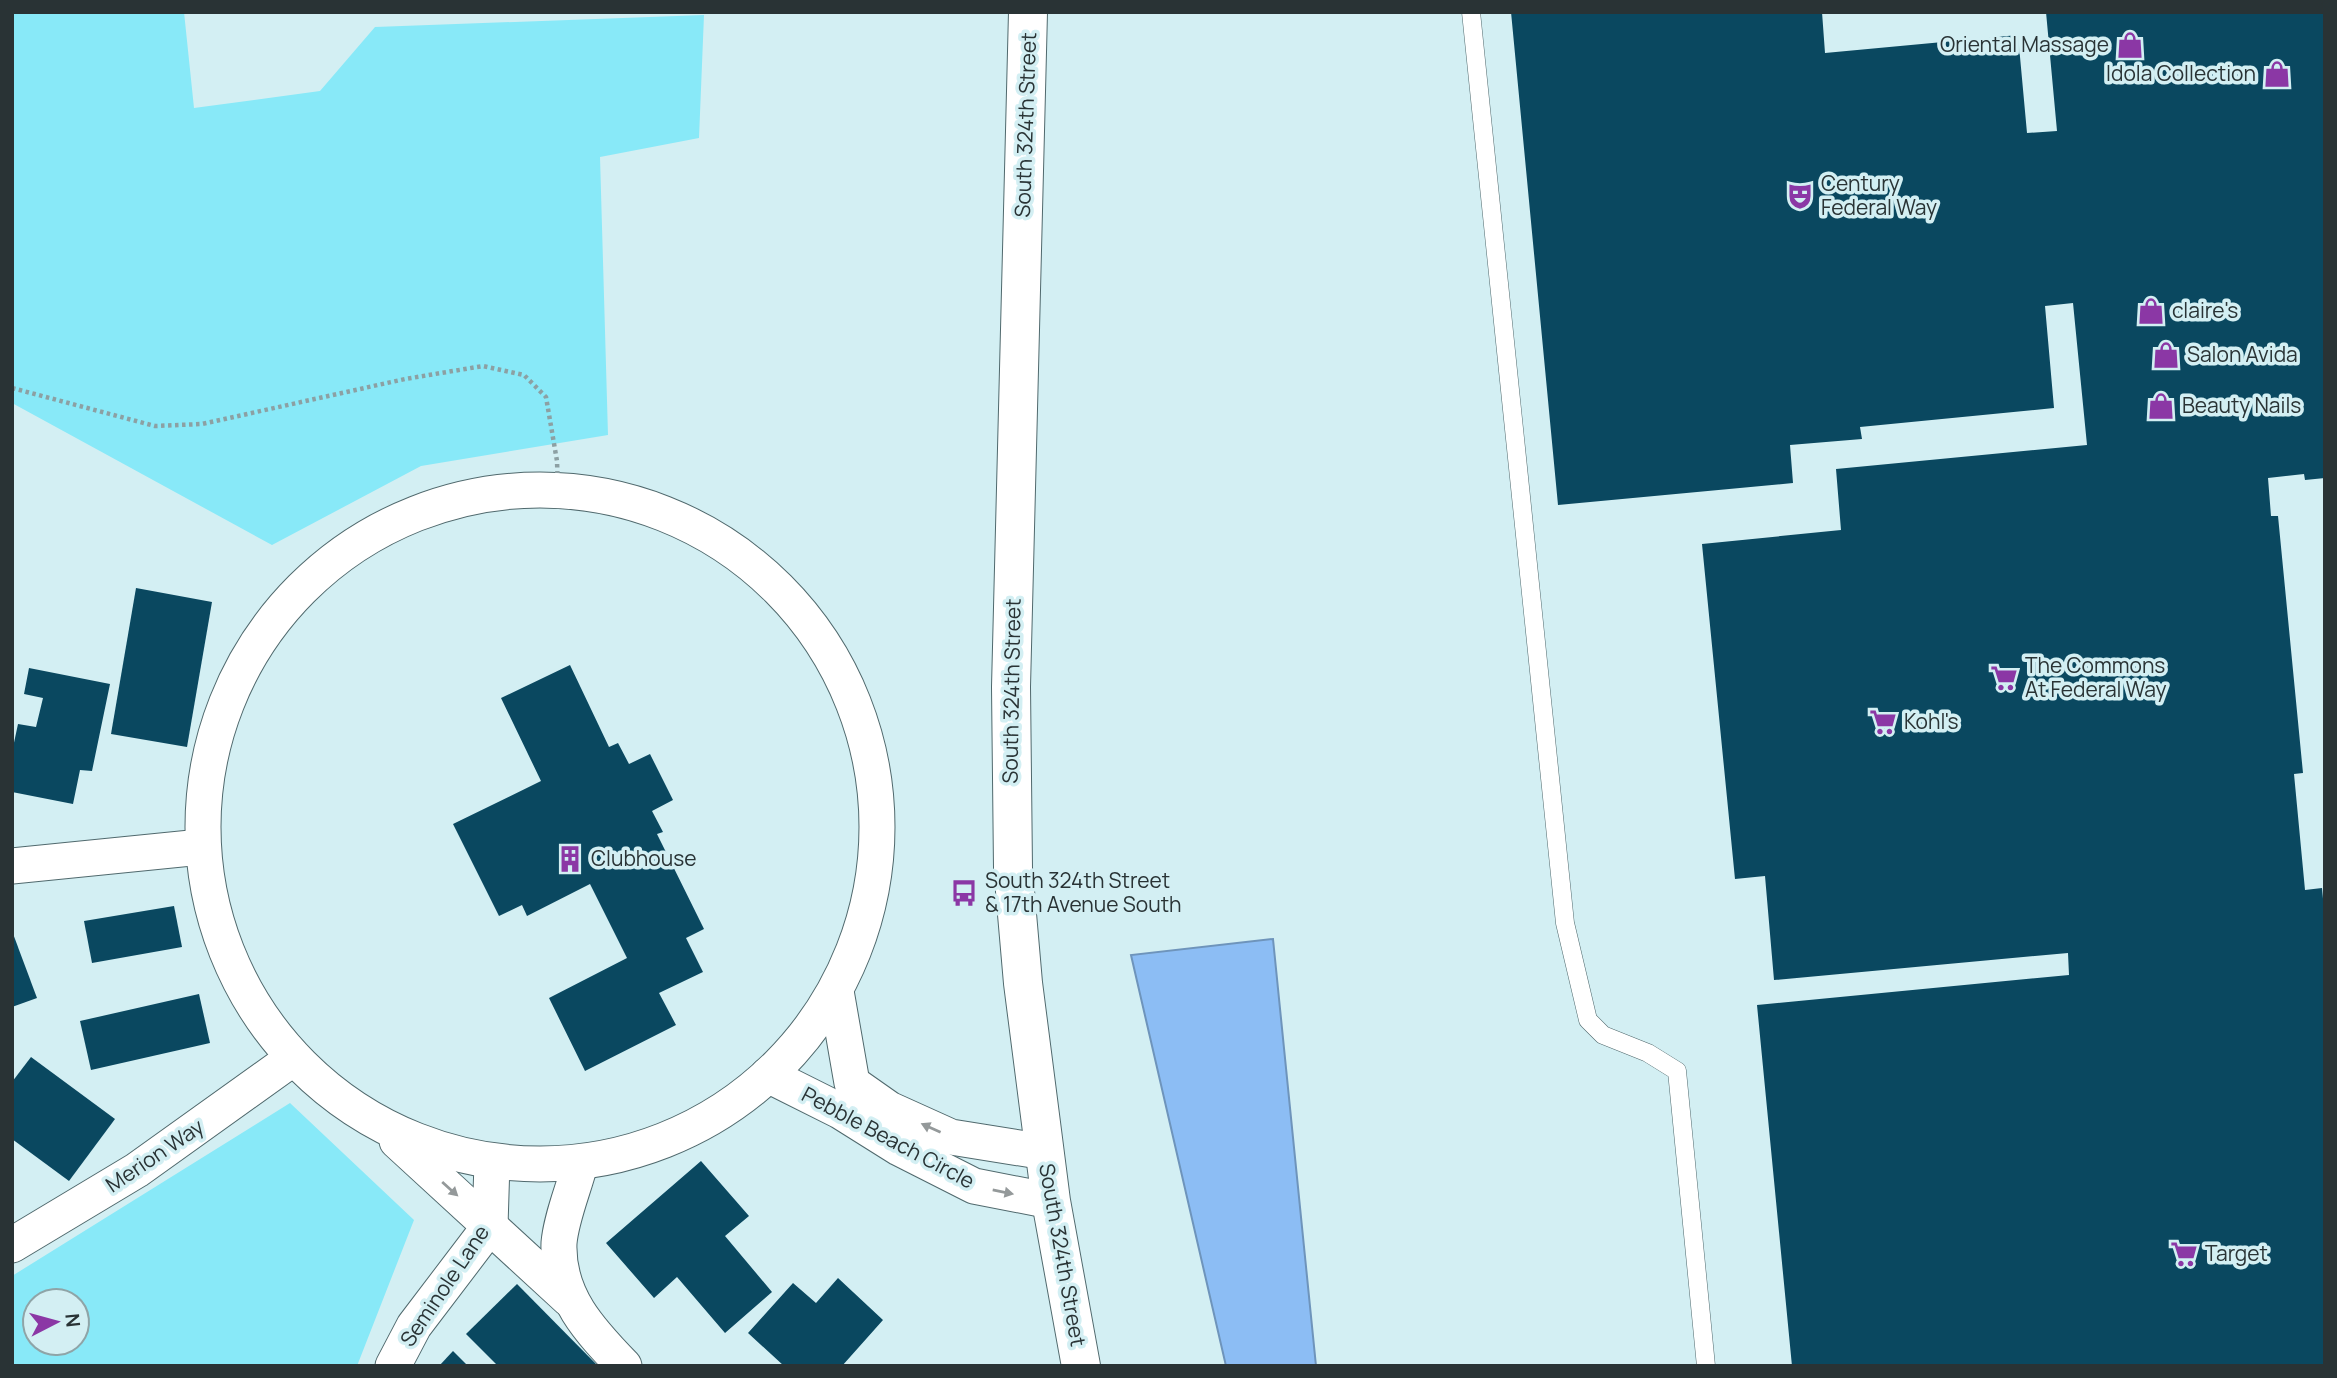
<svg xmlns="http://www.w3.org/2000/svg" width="2337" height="1378" viewBox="0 0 2337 1378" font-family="Manrope,sans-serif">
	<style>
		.green { fill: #88e9f8; fill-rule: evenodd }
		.water { fill: #8cbdf4; stroke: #6e94bb; stroke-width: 2 }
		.building { fill: #0a4860 }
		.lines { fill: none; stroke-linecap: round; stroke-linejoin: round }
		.lane-casing { stroke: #50696d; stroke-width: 19 }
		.street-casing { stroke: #50696d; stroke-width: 37 }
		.secondary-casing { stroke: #50696d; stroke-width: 40 }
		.path { stroke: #8ca0a3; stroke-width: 4.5; stroke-dasharray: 3.5 3.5; stroke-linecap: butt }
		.lane { stroke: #fff; stroke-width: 18 }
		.street { stroke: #fff; stroke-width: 35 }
		.secondary { stroke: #fff; stroke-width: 38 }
		.oneway { fill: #94999a }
		.labels { text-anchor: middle; stroke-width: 7; stroke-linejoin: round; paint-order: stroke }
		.poi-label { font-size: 21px; fill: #293335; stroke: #d3eff3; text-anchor: start }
		.street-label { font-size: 21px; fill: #293335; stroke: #d3eff3 }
	</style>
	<rect width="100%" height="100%" fill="#d3eff3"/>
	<g class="green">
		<path d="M12 12H184L194 108 320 91 375 27 704 15 699 138 600 157 608 435 421 466 272 545 12 403Z"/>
		<path d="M290 1103 414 1220 357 1366H12V1276ZM35 1301H77V1343H35Z"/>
	</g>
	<path class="water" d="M1273 939 1316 1366H1226L1131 955Z"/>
	<g class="building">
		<path d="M1511 12H1822L1825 53 2018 35 2027 133 2057 131 2046 12H2325V478L2305 480 2304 474 2268 478 2271 516H2278L2303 773 2294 774 2305 890 2322 888 2325 920V1366H1792L1757 1005 2069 975 2068 953 1774 980 1765 876 1735 879 1702 544 1841 530 1836 469 2087 445 2073 303 2045 306 2054 408 1860 427 1862 439 1790 445 1793 483 1558 505Z"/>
		<path d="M136 588 212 602 187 747 111 734Z"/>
		<path d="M570 665 609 747 618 743 629 764 650 754 673 800 652 811 663 832 657 834 704 929 686 938 703 972 659 993 676 1025 585 1071 549 998 627 958 590 884 527 916 522 905 499 916 453 824 541 781 501 698Z"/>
		<path d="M29 668 110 684 92 771 80 770 73 804 12 792V752L18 724 36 727 43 698 24 694Z"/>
		<path d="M174 906 182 947 92 963 84 921Z"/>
		<path d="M12 931 37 998 12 1007Z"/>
		<path d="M199 994 210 1043 91 1070 80 1021Z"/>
		<path d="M31 1057 115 1119 69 1181 12 1139V1082Z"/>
		<path d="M701 1161 749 1216 725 1236 772 1292 725 1333 677 1277 654 1298 606 1243Z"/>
		<path d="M838 1278 883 1320 842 1366H784L748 1333 793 1283 816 1303Z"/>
		<path d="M517 1284 598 1366H498L466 1334Z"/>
		<path d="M453 1351 468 1366H439Z"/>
	</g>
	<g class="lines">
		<defs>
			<path id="lane" d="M1471 12 1565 923 1588 1020 1603 1035 1648 1053 1677 1071 1706 1366"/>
			<g id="street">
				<circle cx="540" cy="827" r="337"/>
				<path d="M12 866 201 847"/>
				<path d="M836 991 852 1083 889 1109 951 1137 1045 1152"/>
				<path d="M768 1075 840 1111 899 1148 974 1186 1051 1201"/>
				<path d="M397 1141 569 1299"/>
				<path d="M580 1164C574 1188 561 1218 559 1243 557 1296 590 1331 624 1366"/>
				<path d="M12 1245 137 1170 292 1059"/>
				<path d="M393 1366 414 1326 490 1226 492 1162"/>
			</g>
			<path id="secondary" d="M1028 12 1011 687 1013 868 1023 983 1051 1201 1081 1366"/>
		</defs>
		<use href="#lane" class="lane-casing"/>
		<use href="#street" class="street-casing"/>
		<use href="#secondary" class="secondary-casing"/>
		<path class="path" d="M12 388 155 426 202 424 405 379 483 366 524 375 546 397 557 461 558 489"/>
		<use href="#lane" class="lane"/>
		<use href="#street" class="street"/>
		<use href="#secondary" class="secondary"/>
	</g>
	<defs><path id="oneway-solid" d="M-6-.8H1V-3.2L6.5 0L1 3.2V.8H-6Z" transform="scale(1.75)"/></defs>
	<g class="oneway">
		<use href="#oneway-solid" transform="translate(931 1128) rotate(-156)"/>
		<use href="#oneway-solid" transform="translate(450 1189) rotate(42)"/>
		<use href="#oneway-solid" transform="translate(1003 1192) rotate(11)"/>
	</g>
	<defs>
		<symbol id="shop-bare" viewBox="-9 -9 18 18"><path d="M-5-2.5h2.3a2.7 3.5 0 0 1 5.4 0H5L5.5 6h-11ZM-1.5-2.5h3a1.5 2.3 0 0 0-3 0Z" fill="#8b37a5" stroke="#d3eff3" stroke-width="2.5" paint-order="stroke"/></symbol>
		<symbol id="theatre-bare" viewBox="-9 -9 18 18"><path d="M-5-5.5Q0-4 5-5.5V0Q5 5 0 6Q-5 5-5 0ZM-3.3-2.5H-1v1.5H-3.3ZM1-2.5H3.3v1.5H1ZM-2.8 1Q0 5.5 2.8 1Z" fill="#8b37a5" stroke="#d3eff3" stroke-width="2.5" paint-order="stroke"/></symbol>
		<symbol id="supermarket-bare" viewBox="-9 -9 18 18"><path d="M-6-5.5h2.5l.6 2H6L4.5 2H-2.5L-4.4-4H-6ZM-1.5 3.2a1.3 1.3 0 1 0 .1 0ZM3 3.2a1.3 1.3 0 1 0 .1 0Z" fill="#8b37a5" stroke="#d3eff3" stroke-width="2.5" paint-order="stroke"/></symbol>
		<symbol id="building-bare" viewBox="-9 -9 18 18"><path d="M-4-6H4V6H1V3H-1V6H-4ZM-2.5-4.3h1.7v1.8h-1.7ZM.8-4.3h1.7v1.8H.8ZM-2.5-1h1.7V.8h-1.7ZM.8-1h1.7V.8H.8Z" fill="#8b37a5" stroke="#d3eff3" stroke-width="2.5" paint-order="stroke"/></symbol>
		<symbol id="bus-bare" viewBox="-9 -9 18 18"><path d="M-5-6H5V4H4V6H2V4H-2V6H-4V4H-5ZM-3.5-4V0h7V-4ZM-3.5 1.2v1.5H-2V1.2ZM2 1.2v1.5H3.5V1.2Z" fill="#8b37a5" stroke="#d3eff3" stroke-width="2.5" paint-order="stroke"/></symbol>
	</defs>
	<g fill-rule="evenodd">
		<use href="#shop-bare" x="2111" y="26" width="38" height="38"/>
		<use href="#shop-bare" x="2258" y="55" width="38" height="38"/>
		<use href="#theatre-bare" x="1781" y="177" width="38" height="38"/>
		<use href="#shop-bare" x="2132" y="292" width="38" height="38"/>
		<use href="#shop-bare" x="2147" y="336" width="38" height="38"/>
		<use href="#shop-bare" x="2142" y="387" width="38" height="38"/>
		<use href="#supermarket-bare" x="1985" y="659" width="38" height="38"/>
		<use href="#supermarket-bare" x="1864" y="703" width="38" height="38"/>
		<use href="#building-bare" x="551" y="840" width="38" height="38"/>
		<use href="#bus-bare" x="945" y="874" width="38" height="38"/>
		<use href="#supermarket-bare" x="2165" y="1235" width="38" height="38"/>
	</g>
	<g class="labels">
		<g class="poi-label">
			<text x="2109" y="52" text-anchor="end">Oriental Massage</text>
			<text x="2256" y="81" text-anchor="end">Idola Collection</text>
			<text x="1821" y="191">Century<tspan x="1821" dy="24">Federal Way</tspan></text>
			<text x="2172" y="318">claire's</text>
			<text x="2187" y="362">Salon Avida</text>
			<text x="2182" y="413">Beauty Nails</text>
			<text x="2025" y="673">The Commons<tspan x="2025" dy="24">At Federal Way</tspan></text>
			<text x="1904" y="729">Kohl's</text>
			<text x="591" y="866">Clubhouse</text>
			<text x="985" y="888">South 324th Street<tspan x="985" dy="24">&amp; 17th Avenue South</tspan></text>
			<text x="2205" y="1261">Target</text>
		</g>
		<g class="street-label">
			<text transform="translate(1026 125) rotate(-88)" y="7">South 324th Street</text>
			<text transform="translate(1012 691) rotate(-89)" y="7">South 324th Street</text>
			<text transform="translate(888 1138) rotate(28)" y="7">Pebble Beach Circle</text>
			<text transform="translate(155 1156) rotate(-34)" y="7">Merion Way</text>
			<text transform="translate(1062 1255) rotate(80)" y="7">South 324th Street</text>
			<text transform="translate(445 1286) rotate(-56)" y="7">Seminole Lane</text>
		</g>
	</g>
	<rect width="2337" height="1378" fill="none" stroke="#293335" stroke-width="28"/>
	<g transform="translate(56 1322) rotate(84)"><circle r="33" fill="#d3eff3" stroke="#8fa4a7" stroke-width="2"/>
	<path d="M0-5L12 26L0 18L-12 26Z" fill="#8b37a5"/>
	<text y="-10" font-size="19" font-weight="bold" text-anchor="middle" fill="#293335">N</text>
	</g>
</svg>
